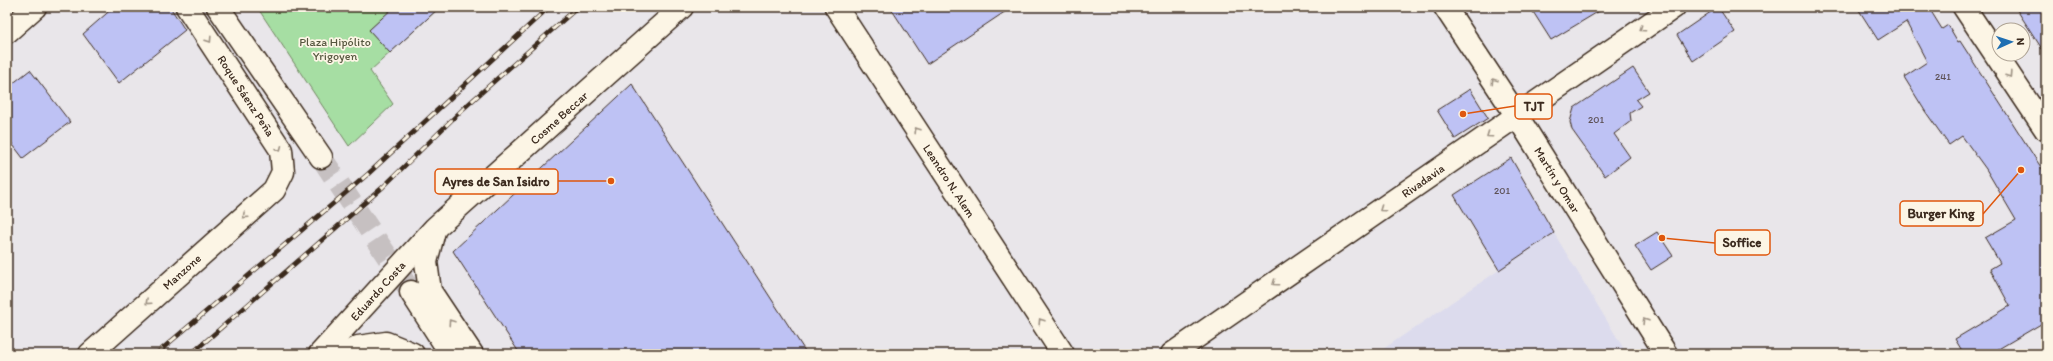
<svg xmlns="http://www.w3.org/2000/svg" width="2053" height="361" viewBox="0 0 2053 361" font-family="Itim,sans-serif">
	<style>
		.built { fill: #dcdbed }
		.green { fill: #a6dea3; stroke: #708460 }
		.building { fill: #bec2f4; stroke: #3b2a1e }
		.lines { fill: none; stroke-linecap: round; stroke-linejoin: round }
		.secondary-tunnel { stroke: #c6c0c1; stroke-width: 22; stroke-dasharray: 22 11; stroke-linecap: butt }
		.street-casing { stroke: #3b2a1e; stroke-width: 25 }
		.secondary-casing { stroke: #3b2a1e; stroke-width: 25 }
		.street { stroke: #fcf5e5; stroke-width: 22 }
		.secondary { stroke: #fcf5e5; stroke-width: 22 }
		.rail-casing { stroke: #3b2a1e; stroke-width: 4.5 }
		.rail { stroke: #fcf5e5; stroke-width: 3; stroke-dasharray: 9; stroke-linecap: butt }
		.oneway { stroke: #9c9082 }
		.labels { text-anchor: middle; stroke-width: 3.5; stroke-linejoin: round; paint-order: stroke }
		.number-label { font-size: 10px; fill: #5c5054 }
		.park-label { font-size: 12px; fill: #56573f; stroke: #fcf5e5 }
		.street-label { font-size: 12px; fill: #3b2a1e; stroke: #fcf5e5 }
		.leader { fill: none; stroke: #df570d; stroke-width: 1.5 }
		.callout-dot { fill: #df570d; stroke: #fcf5e5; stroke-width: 1.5 }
		.callout { fill: #fcf5e5; stroke: #df570d; stroke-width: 1.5 }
		.callout-label { font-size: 13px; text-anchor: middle; font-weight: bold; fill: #3b2a1e }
	</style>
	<rect width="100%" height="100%" fill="#e9e6ea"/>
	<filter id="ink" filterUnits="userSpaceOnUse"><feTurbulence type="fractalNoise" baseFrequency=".025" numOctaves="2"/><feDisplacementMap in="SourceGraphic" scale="8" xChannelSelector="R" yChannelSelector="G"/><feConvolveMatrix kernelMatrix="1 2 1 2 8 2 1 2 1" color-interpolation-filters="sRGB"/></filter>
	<g filter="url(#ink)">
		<path class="built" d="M1554 233 1627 354H1376L1499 270Z"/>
		<path class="green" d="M257 7H440L370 71 393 104 349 146Z"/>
		<g class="building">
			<path d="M114 7H170L185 30 119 83 83 34Z"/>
			<path d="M394 7H440L390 53 369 30Z"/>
			<path d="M890 7H1012L927 64Z"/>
			<path d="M1530 7H1606L1551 40Z"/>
			<path d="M1718 7 1735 32 1693 61 1677 35Z"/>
			<path d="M1857 7H1931L1929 8 1942 29 1948 25 1958 42 1960 41 2046 175V321L1990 354H1964L1955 339 2010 306 1990 269 2000 263 1985 238 2016 220 1986 169 1962 136 1949 145 1925 111 1904 77 1927 62 1906 22 1878 40Z"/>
			<path d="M2015 7H2041L2046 16V55Z"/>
			<path d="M1633 68 1649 92 1636 100 1641 106 1630 113 1631 121 1614 134 1630 157 1605 176 1572 130 1570 122 1574 108Z"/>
			<path d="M30 70 70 122 23 158 7 137V88Z"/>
			<path d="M632 84 807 354H520L453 251Z"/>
			<path d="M1470 89 1488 118 1455 139 1437 110Z"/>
			<path d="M1511 158 1554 233 1499 270 1454 195Z"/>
			<path d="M1657 232 1673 256 1651 270 1635 246Z"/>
		</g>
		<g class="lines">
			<path class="secondary-tunnel" d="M321 157 411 292"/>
			<defs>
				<g id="street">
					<path d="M836 7 1063 354"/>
					<path d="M1445 7 1517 116 1666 354"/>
					<path d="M1964 7 2046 130"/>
					<path d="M434 231 426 262 430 291 472 354"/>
					<path d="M90 354 274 190 283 172 281 150 187 7"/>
					<path d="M320 354 435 228 682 7"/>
					<path d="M345 354 358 347 386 343 413 354"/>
					<path d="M1172 354 1674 7"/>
				</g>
				<g id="secondary">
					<path d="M218 7 321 157"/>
					<path d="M7 32 35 7"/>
					<path d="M411 292 451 354"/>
				</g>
			</defs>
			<use href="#street" class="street-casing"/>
			<use href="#secondary" class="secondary-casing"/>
			<use href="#street" class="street"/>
			<use href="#secondary" class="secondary"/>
			<defs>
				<g id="rail">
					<path d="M156 354 368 174 549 7"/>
					<path d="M191 354 383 187 464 108 578 7"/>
				</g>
			</defs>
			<use href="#rail" class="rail-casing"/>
			<use href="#rail" class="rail"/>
		</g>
		<defs><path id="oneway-chevron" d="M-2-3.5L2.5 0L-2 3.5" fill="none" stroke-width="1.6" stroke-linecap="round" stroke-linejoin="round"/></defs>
		<g class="oneway">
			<use href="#oneway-chevron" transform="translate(1642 29) rotate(146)"/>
			<use href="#oneway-chevron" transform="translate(209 40) rotate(57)"/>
			<use href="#oneway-chevron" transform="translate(2009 75) rotate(57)"/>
			<use href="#oneway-chevron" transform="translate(1494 81) rotate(-124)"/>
			<use href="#oneway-chevron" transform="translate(917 130) rotate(-123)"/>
			<use href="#oneway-chevron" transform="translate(1489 135) rotate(145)"/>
			<use href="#oneway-chevron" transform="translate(279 149) rotate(67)"/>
			<use href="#oneway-chevron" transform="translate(1382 209) rotate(145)"/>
			<use href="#oneway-chevron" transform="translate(245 216) rotate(138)"/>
			<use href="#oneway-chevron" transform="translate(1275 283) rotate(145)"/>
			<use href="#oneway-chevron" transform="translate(148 302) rotate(138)"/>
			<use href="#oneway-chevron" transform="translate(1041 321) rotate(-123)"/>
			<use href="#oneway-chevron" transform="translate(1645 321) rotate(-122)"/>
			<use href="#oneway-chevron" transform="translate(451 322) rotate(-124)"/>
		</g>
	</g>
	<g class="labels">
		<g class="number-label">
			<text x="1943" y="80">241</text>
			<text x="1596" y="123">201</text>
			<text x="1502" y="194">201</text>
		</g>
		<g class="park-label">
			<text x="335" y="46">Plaza Hipólito<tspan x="335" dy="14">Yrigoyen</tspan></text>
		</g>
		<g class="street-label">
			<text transform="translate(246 96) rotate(57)" y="4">Roque Sáenz Peña</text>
			<text transform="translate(559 118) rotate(-42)" y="4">Cosme Beccar</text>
			<text transform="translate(1557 180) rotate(58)" y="4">Martín y Omar</text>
			<text transform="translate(949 181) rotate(57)" y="4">Leandro N. Alem</text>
			<text transform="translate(1423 181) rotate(-35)" y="4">Rivadavia</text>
			<text transform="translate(182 272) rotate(-42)" y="4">Manzone</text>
			<text transform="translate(378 291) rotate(-48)" y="4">Eduardo Costa</text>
		</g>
	</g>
	<path class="leader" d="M1463 114L1515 106M611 181L558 181M2021 170L1983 214M1662 238L1715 243"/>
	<g class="callout-dot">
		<circle cx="1463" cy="114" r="4"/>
		<circle cx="611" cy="181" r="4"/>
		<circle cx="2021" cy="170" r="4"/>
		<circle cx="1662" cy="238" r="4"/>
	</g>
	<g class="callout">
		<rect x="1515" y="94" width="37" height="25" rx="4"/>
		<rect x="435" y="169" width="123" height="25" rx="4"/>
		<rect x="1900" y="201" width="83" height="25" rx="4"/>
		<rect x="1715" y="230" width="55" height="25" rx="4"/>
	</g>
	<g class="callout-label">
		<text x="1534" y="111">TJT</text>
		<text x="496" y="186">Ayres de San Isidro</text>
		<text x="1941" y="218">Burger King</text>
		<text x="1742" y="247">Soffice</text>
	</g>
	<rect width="2053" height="361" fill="none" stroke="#fcf5e5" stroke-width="24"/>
	<rect x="12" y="12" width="2029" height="337" fill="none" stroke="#3b2a1e" stroke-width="1.5" filter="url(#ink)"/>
	<g transform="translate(2011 42) rotate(87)"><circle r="19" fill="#fcf5e5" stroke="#afa495"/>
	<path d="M0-3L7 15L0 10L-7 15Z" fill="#1f6fb2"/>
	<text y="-6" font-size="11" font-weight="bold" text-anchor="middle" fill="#3b2a1e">N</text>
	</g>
</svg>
